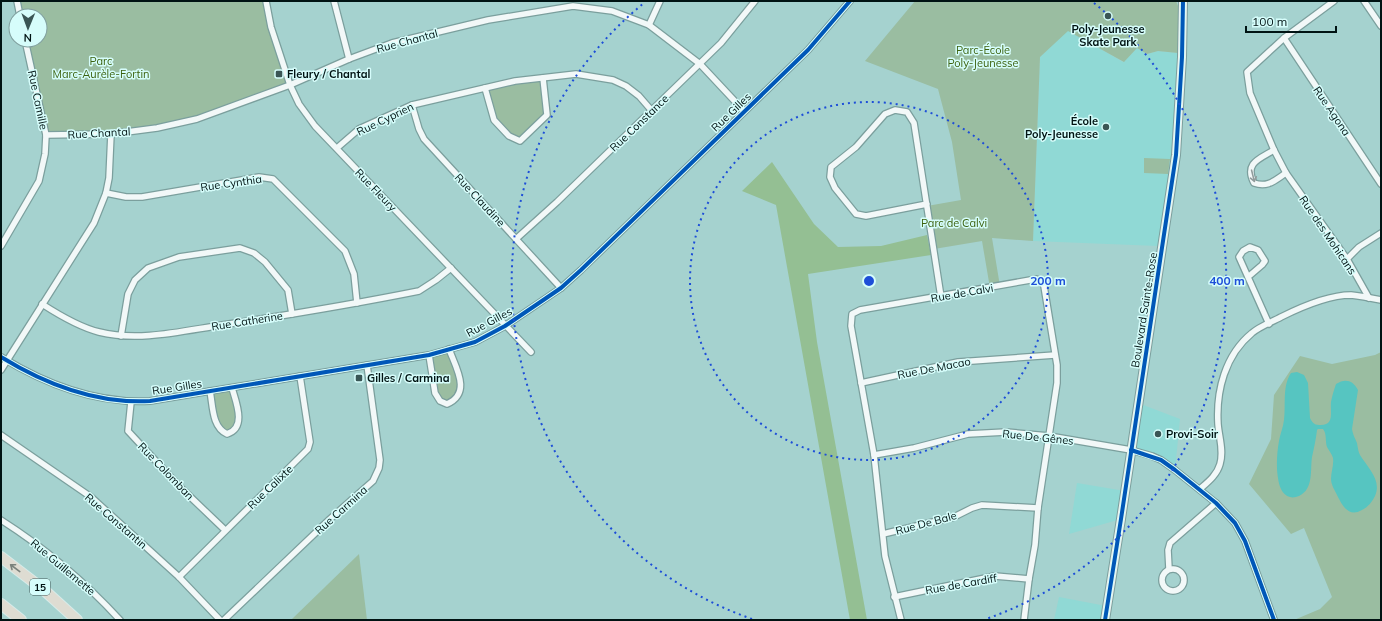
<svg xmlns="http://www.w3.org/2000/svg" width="1382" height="621" viewBox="0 0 1382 621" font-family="Mulish,sans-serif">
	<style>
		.built { fill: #90d9d5 }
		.green { fill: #9abda1 }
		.forest { fill: #94bf93 }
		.water { fill: #56c5c1 }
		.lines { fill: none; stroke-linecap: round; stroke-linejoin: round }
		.street-casing { stroke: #7b9f9d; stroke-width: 8 }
		.secondary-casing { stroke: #7b9f9d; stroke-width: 10 }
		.highway-casing { stroke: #d6ebe9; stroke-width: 12 }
		.street { stroke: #f2f8f8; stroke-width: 5.5 }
		.secondary { stroke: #ecf0ed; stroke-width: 8 }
		.highway { stroke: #dedcd2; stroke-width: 10 }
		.cycleway-casing { stroke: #d6fdfb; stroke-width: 6 }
		.cycleway { stroke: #0057b8; stroke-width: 4 }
		.oneway { stroke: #919c9c }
		.oneway2 { stroke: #7a827c }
		.ring { fill: none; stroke: #1d4ed8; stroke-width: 2; stroke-dasharray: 2 4 }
		.poi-dot { fill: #3a5655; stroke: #d6fdfb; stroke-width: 1.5 }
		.labels { text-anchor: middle; stroke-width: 3; stroke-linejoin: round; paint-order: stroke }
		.shield { fill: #d6fdfb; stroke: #405959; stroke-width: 1 }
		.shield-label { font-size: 10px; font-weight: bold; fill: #001313 }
		.poi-label { font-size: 11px; font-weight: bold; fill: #001313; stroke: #d6fdfb; text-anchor: start }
		.street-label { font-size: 11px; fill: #001313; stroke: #d6fdfb }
		.park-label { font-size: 11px; fill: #3c610e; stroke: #d6fdfb }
		.centre { fill: #1d4ed8; stroke: #d6fdfb; stroke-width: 2 }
		.ring-label { font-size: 12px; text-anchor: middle; font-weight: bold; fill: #1d4ed8; stroke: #d6fdfb; stroke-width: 3; stroke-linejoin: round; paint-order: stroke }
	</style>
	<rect width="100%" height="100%" fill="#a5d2cf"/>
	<g class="built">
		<path d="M1068 30 1123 62 1137 48 1147 54 1158 51 1178 53 1173 143 1158 246 1033 241 1040 57Z"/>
		<path d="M1138 403 1180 419 1175 470 1161 460 1131 450Z"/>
		<path d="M1077 483 1125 491 1121 519 1069 534Z"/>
		<path d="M1059 597 1106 606 1103 620H1054Z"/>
	</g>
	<g class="green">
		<path d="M17 1H266L290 85 197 119 111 134 46 135 25 40H40V16H20Z"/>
		<path d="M915 1H1176L1178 6V53L1158 51 1147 54 1137 48 1124 62 1068 31 1040 57 1033 241 992 238 1000 286 990 288 982 241 934 249 927 206 961 200 952 142 938 89 865 61Z"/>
		<path d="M543 78 547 115 520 141 509 136 494 120 485 88Z"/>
		<path d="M1144 158 1170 159 1168 174 1144 173Z"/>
		<path d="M449 349 460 378 454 401H440L429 355Z"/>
		<path d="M1381 352V620H1294L1320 609 1332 597 1304 528 1291 534 1249 484 1271 439 1274 395 1300 356 1332 364 1375 355Z"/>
		<path d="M232 388 239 414 233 432 221 431 210 391Z"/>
		<path d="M359 554 367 620H291Z"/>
	</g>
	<path class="forest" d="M772 162 814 224 838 247 881 246 927 235 931 255 808 274 817 342 867 620H850L776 205 742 191Z"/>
	<path class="water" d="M1297 372 1304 375 1308 383 1310 418C1312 422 1314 425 1319 425 1335 426 1330 413 1331 402 1332 396 1334 390 1336 384 1345 378 1353 380 1358 390L1352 429C1353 435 1355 438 1357 443 1358 448 1358 451 1360 455 1368 468 1382 480 1375 496 1372 502 1368 507 1362 510 1348 518 1342 505 1336 493 1334 489 1331 484 1331 479 1331 472 1334 465 1333 458 1332 454 1329 451 1327 447 1325 441 1327 434 1323 429H1318L1317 430C1316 439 1314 448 1312 457 1310 470 1314 489 1299 496 1296 497 1293 498 1290 497 1282 495 1279 486 1278 478 1276 467 1277 452 1279 441 1280 434 1283 428 1284 420 1286 405 1282 386 1291 373Z"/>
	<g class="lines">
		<defs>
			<g id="street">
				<path d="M17 1 20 16"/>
				<path d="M266 1 271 27 290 85 299 104 315 126 531 352"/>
				<path d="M334 1 349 59"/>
				<path d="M1334 1 1284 38 1247 72 1250 93 1274 150 1286 173 1347 259 1369 298"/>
				<path d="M1364 1 1381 26"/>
				<path d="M649 25 660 1"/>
				<path d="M1284 38 1381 184"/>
				<path d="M485 88 494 120 509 136 520 141 547 115 543 78"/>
				<path d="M412 105 419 129 424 139 561 288"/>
				<path d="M46 135 111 134 157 128 197 119 290 85 349 59 392 43 488 20 573 6 612 11 649 25 700 64 744 111"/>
				<path d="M337 148 359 129 412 105 515 81 576 74 613 80 626 86 639 96 652 111"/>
				<path d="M1274 150C1259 159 1244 163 1254 183 1268 188 1275 180 1286 173"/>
				<path d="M106 193 126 197H142L259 177 273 179 345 251 354 274 357 303"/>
				<path d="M927 204 866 216 856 214 835 188 830 177 831 167 856 147 885 114 895 110 907 112 914 123 941 297"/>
				<path d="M516 239 557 202 721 43 755 1"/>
				<path d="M1 246 39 181 45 154 46 135 25 40"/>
				<path d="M1347 259 1359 247 1381 233"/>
				<path d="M1248 277 1262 265 1265 261 1258 250 1250 247 1243 251 1239 257 1269 324"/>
				<path d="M42 304C59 315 79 327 99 332 139 342 182 331 222 325 288 315 354 304 419 291L436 280 451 268"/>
				<path d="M121 336 128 294 135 280 148 268 179 257 240 248 254 253 265 262 288 290 292 314"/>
				<path d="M429 355 435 393 440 401 447 404C472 393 456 368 449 349"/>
				<path d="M1 357C45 384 97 404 150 401L429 355 475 342 505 326 561 288 581 270 808 50 850 1"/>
				<path d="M1 370 94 223 106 193 109 178 111 134"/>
				<path d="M861 383 958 362 1055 355"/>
				<path d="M210 391C213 407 212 427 227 434 247 428 236 402 232 388"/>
				<path d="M131 402 128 431 180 487 225 530"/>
				<path d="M1 435 91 497 179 577 220 620"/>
				<path d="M874 455 914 448 968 434 1006 432 1049 436 1131 450 1152 456 1161 460 1175 470 1216 503 1235 523 1245 541 1274 620"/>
				<path d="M1200 489C1208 482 1217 475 1220 464 1224 451 1219 437 1218 424 1216 391 1225 355 1252 333 1260 326 1272 322 1281 317 1301 307 1328 295 1351 295 1361 296 1371 298 1381 300"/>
				<path d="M1 520C45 548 85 582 120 620"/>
				<path d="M883 534 954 517 972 508 982 505 1038 508"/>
				<path d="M1169 569 1168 550 1170 543 1216 503"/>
				<circle cx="1173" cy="580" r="11"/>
				<path d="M179 577 308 449 310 442 300 376"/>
				<path d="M894 597 995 576 1029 579"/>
				<path d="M224 620 330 519 373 481 379 468 380 460 367 365"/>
				<path d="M901 620 885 556 874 455 851 326 852 314 860 310 1036 279 1041 281 1044 286 1057 365V383L1038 508 1035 545 1029 579 1024 620"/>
			</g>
			<path id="secondary" d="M1105 620 1121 519 1176 155 1182 57 1183 1"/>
			<g id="highway">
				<path d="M1 557 44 590 77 620"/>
				<path d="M1 604 21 620"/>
			</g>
		</defs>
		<use href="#street" class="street-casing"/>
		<use href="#secondary" class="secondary-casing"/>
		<use href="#highway" class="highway-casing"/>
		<use href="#street" class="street"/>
		<use href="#secondary" class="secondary"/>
		<use href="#highway" class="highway"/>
		<defs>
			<g id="cycleway">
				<path d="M1 357C45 384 97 404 150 401L429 355 475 342 505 326 561 288 581 270 808 50 850 1"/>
				<path d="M1131 450 1161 460 1175 470 1216 503 1235 523 1245 541 1274 620"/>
				<path d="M1105 620 1121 519 1176 155 1182 57 1183 1"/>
			</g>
		</defs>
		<use href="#cycleway" class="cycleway-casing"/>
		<use href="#cycleway" class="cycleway"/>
	</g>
	<defs><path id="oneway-shaft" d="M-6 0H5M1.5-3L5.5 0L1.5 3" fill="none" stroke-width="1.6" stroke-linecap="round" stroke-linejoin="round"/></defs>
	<use class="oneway" href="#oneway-shaft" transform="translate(1253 176) rotate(76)"/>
	<use class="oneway2" href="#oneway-shaft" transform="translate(15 568) rotate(-143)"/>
	<g class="ring">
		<circle cx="869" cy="281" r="179"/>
		<path d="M752 619A358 358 0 0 1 644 3M1094 3A358 358 0 0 1 986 619"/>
	</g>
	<g class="poi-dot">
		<circle cx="1108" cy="16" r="4"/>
		<rect x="275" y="70" width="8" height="8" rx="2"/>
		<circle cx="1106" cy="127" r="4"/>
		<rect x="355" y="374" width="8" height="8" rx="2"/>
		<circle cx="1158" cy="434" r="4"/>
	</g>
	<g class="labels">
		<rect class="shield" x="30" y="579" width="20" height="16" rx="3"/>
		<g class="shield-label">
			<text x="40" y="591">15</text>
		</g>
		<g class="poi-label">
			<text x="1108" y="33" text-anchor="middle">Poly-Jeunesse<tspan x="1108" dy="13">Skate Park</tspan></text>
			<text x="287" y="78">Fleury / Chantal</text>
			<text x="1098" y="125" text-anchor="end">École<tspan x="1098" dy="13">Poly-Jeunesse</tspan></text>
			<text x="367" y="382">Gilles / Carmina</text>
			<text x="1166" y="438">Provi-Soir</text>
		</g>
		<g class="street-label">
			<text transform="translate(407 41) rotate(-15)" y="4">Rue Chantal</text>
			<text transform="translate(38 100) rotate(78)" y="4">Rue Camille</text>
			<text transform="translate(1332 111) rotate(56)" y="4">Rue Agona</text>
			<text transform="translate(731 112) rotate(-44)" y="4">Rue Gilles</text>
			<text transform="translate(385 119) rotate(-26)" y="4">Rue Cyprien</text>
			<text transform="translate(639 123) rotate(-44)" y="4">Rue Constance</text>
			<text transform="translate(99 133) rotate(-3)" y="4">Rue Chantal</text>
			<text transform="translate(231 183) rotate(-8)" y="4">Rue Cynthia</text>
			<text transform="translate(376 190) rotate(46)" y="4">Rue Fleury</text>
			<text transform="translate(480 200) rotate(47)" y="4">Rue Claudine</text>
			<text transform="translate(1328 235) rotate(56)" y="4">Rue des Mohicans</text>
			<text transform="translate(962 293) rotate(-10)" y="4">Rue de Calvi</text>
			<text transform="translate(1144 310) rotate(-81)" y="4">Boulevard Sainte-Rose</text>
			<text transform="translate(247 321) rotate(-9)" y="4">Rue Catherine</text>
			<text transform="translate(489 322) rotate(-28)" y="4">Rue Gilles</text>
			<text transform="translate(934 368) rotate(-11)" y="4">Rue De Macao</text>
			<text transform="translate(177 387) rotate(-9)" y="4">Rue Gilles</text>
			<text transform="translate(1038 437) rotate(6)" y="4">Rue De Gênes</text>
			<text transform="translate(166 471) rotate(46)" y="4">Rue Colomban</text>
			<text transform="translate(270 487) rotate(-44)" y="4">Rue Calixte</text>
			<text transform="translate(341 510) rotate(-42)" y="4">Rue Carmina</text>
			<text transform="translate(116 521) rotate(41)" y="4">Rue Constantin</text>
			<text transform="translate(926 523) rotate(-15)" y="4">Rue De Bale</text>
			<text transform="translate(63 567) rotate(40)" y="4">Rue Guillemette</text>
			<text transform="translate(961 584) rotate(-10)" y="4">Rue de Cardiff</text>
		</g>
		<g class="park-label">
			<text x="983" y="54">Parc-École<tspan x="983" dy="13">Poly-Jeunesse</tspan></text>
			<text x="101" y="65">Parc<tspan x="101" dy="13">Marc-Aurèle-Fortin</tspan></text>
			<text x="954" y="227">Parc de Calvi</text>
		</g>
	</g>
	<circle cx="869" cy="281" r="6" class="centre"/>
	<g class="ring-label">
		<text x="1048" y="285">200 m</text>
		<text x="1227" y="285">400 m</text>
	</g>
	<rect width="1382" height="621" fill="none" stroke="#001313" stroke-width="4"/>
	<g transform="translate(28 28) rotate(181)"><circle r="19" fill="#d6fdfb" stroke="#809f9e"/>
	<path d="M0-3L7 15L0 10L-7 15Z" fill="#3a5655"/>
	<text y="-6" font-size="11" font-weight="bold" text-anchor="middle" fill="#001313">N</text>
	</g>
	<path d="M1246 26v6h90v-6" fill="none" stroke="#001313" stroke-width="2"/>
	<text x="1252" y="26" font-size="12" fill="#001313" stroke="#d6fdfb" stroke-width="3" paint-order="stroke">100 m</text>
</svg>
